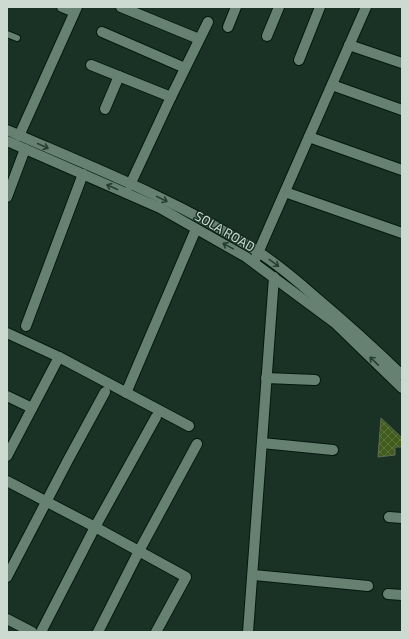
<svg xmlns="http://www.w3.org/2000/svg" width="409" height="639" viewBox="0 0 409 639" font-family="'Exo 2',sans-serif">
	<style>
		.building { fill: url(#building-cross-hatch); stroke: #606b55 }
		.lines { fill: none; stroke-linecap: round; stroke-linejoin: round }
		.service-casing { stroke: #03190f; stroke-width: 8 }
		.minor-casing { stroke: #03190f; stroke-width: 12 }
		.tertiary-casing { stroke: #03190f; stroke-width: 12 }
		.secondary-casing { stroke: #03190f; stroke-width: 12 }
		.service { stroke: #668072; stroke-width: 6 }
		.minor { stroke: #668072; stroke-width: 10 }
		.tertiary { stroke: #668072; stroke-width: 10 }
		.secondary { stroke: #668072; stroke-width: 10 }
		.oneway { stroke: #253e31 }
		.labels { text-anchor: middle; stroke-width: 3; stroke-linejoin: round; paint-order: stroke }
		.street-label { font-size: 13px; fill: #ccdad2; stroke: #1a3226 }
	</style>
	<defs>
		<pattern id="building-cross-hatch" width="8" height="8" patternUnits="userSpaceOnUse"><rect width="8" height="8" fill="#405b1c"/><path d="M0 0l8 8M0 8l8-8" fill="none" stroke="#5a723c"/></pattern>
	</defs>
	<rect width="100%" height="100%" fill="#1a3226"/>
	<path class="building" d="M381 418 402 438V447H395V455L378 457Z"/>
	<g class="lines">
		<defs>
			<path id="service" d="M7 34 17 38"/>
			<g id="minor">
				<path d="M62 7 74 12"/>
				<path d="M121 7 199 39"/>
				<path d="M228 27 236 7"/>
				<path d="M102 32 185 68"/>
				<path d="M267 36 279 7"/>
				<path d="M349 45 402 63"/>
				<path d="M299 60 320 7"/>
				<path d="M91 65 171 97 208 22"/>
				<path d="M332 85 402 110"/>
				<path d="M105 109 119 76"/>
				<path d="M19 136 77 7"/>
				<path d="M309 137 402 170"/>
				<path d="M130 185 171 97"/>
				<path d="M285 192 402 233"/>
				<path d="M7 197 25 149"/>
				<path d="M26 326 83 174"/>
				<path d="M7 333 59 357 189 426"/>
				<path d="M266 378 315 380"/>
				<path d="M126 393 196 229"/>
				<path d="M7 396 32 408"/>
				<path d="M262 443 333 450"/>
				<path d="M7 456 59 357"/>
				<path d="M7 481 95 527 186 577 156 632"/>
				<path d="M389 517 402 518"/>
				<path d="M253 575 368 586"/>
				<path d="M7 577 68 460 105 392"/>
				<path d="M388 594 402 595"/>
				<path d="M41 632 95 527 156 417"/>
				<path d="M98 632 139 551 197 444"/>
				<path d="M248 632 274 277"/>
			</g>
			<g id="tertiary">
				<path d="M254 262 366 7"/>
				<path d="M7 619 32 632"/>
			</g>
			<g id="secondary">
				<path d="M7 130C92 167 179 201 257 251 277 264 295 279 312 294 343 320 373 347 402 375"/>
				<path d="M7 141 160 208 246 257 335 323 402 388"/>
			</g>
		</defs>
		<use href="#service" class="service-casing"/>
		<use href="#minor" class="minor-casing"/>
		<use href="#tertiary" class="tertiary-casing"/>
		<use href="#secondary" class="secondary-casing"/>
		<use href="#service" class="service"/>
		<use href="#minor" class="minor"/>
		<use href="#tertiary" class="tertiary"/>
		<use href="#secondary" class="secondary"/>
	</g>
	<defs><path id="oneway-shaft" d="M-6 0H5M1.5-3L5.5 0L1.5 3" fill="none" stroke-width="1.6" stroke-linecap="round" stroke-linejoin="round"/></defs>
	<g class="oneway">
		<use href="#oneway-shaft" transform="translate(43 146) rotate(24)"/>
		<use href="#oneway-shaft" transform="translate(112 187) rotate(-156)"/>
		<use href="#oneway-shaft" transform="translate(162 199) rotate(26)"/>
		<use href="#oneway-shaft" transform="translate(228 246) rotate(-151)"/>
		<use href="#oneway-shaft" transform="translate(274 263) rotate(36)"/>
		<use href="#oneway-shaft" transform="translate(374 361) rotate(-136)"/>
	</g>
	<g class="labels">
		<g class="street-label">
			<text transform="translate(225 231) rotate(30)" y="5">SOLA ROAD</text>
		</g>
	</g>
	<rect width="409" height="639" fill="none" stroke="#ccdad2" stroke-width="16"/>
</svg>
